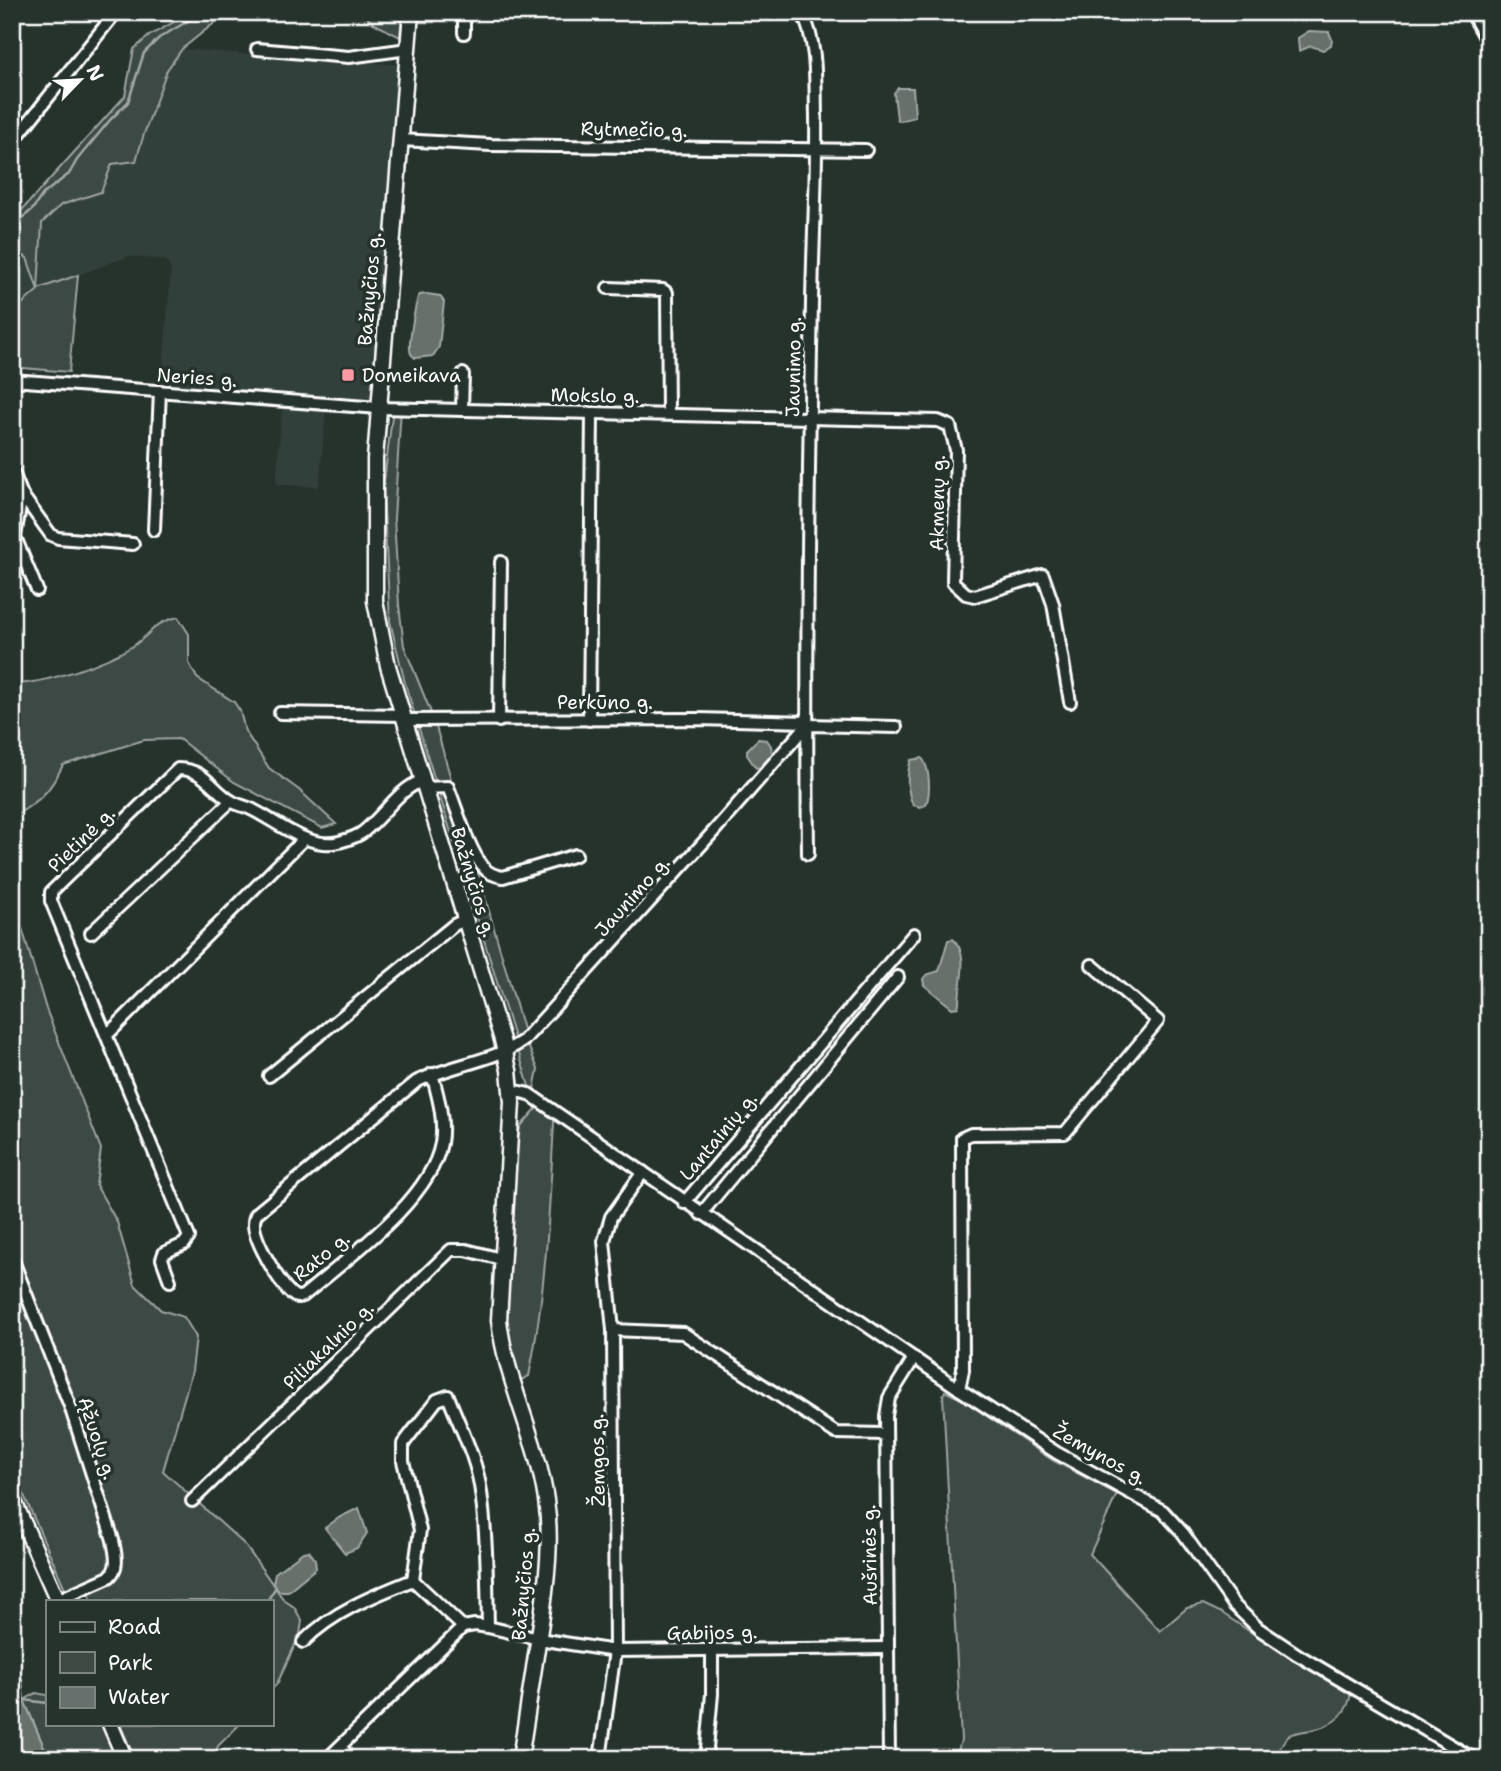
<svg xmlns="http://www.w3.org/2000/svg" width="1501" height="1771" viewBox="0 0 1501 1771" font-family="'Shantell Sans',sans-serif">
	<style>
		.built { fill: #333f3a }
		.green { fill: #3e4944; stroke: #9ea4a2; stroke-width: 2 }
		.water { fill: #67706c; stroke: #a4a9a7; stroke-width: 2 }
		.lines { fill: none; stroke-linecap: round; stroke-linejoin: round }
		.stream { stroke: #a4a9a7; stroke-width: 2.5 }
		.minor-casing { stroke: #fff; stroke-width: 16 }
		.major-casing { stroke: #fff; stroke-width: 19 }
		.minor { stroke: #26332d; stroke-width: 10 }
		.major { stroke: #26332d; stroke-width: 14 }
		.poi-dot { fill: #ff9aa2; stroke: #26332d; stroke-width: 2.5 }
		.labels { text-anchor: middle; stroke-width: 7; stroke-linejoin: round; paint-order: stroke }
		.street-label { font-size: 19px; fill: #fff; stroke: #26332d }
		.poi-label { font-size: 19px; fill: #fff; stroke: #26332d; text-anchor: start }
	</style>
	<rect width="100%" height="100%" fill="#26332d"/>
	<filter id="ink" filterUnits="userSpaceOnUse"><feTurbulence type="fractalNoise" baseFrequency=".0143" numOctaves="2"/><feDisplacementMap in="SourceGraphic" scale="14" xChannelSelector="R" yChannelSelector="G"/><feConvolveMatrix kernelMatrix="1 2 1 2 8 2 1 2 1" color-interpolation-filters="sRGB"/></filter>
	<g filter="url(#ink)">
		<path class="built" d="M182 49 402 65 370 414 326 410 319 487 276 484 282 407 166 397 162 379 171 271 166 260 129 256 38 290 21 305 12 309V248L27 258 38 288 42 223 61 205 101 192 112 164 140 156 144 134 167 70Z"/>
		<g class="green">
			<path d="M192 12H228L182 49 167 70 144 134 136 161 112 164 101 192 61 205 42 223 38 289 78 275 69 372 12 367V309L21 305 38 290 27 258 12 248V212L22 210 125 96 134 49 149 36Z"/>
			<path d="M361 12H402L400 37 373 23Z"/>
			<path d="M393 408H401L394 518 399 605 404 646 434 720 527 1043 538 1069 534 1089 555 1104C550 1194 547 1287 529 1376L519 1381 504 1320 512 1187 520 1127 536 1109 405 683 390 621 383 490Z"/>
			<path d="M178 617 189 634V663L197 678 234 702 240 711 245 731 269 768 299 790 336 824 322 828 234 782 179 739 144 740 63 765C49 793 40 801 12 817V684C45 684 105 663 133 646 152 633 153 623 178 617Z"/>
			<path d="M12 894 46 1009 101 1149 96 1185 117 1222 135 1285 161 1310 184 1317 196 1337 192 1371 163 1471 244 1544 284 1600 294 1607 302 1621 300 1634 277 1684 271 1690V1601H91L89 1590 118 1577V1561L22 1274 23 1271 12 1248Z"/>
			<path d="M12 1265 36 1323 109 1536 113 1562 110 1570 67 1593 12 1468Z"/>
			<path d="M945 1391 963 1400 1052 1460 1117 1494 1090 1554 1160 1631 1187 1608 1203 1604 1222 1613 1291 1659 1351 1692C1349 1712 1335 1724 1316 1729 1308 1731 1297 1731 1289 1735 1282 1740 1279 1751 1276 1759H956L961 1740 943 1395Z"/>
			<path d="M12 1662 22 1679 24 1700 36 1693 47 1695V1724H104L119 1759H49L24 1700 12 1684Z"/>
			<path d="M120 1724H240L218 1746 213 1759H135Z"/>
		</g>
		<g class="water">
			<path d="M1309 31 1329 32 1332 39 1331 45 1323 50 1311 46 1299 51 1298 38Z"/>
			<path d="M898 88H913L915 117 900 121 897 119 894 93Z"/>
			<path d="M427 294 440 296 444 302 439 347 433 356 415 358C411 354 410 354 410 348 409 340 416 300 419 295Z"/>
			<path d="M758 739 767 740 771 746 773 755 762 767 756 768 747 755V750Z"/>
			<path d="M922 758C930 768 931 792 926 805L920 807 913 805C907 792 906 774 911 760Z"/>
			<path d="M953 939C970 954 959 983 959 1003L958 1007 952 1008 924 985 923 979 926 975 939 971 948 940Z"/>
			<path d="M359 1508 367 1533 357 1548 345 1553 325 1528 340 1517Z"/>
			<path d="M309 1551 315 1559 316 1568 288 1591H279L273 1583 275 1573 303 1552Z"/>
			<path d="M12 1684 24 1700 49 1759H12Z"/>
		</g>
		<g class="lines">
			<g class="stream">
				<path d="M385 12 394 18"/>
				<path d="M420 22H434V12"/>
				<path d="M12 226 32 210 43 194 69 174 77 160 110 120 128 102 144 53 159 38 203 12"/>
				<path d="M267 1601 276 1587"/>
				<path d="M24 1700 47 1703"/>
			</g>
			<defs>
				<g id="minor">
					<path d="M802 12C818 44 815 82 816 116 817 178 813 240 812 302 808 486 806 670 808 854"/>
					<path d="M1471 12 1489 44"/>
					<path d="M464 33V12"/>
					<path d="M257 49 349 57 408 49"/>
					<path d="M401 140 490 145 866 150"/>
					<path d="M12 143 116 12"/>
					<path d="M608 288 663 290 667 293 668 413"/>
					<path d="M12 380 379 408 938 421 950 426 956 450 953 582 966 594 975 596 1043 575 1053 604 1070 702"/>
					<path d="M462 410 463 374"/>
					<path d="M12 470 22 495 51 535 58 538 133 544"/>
					<path d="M22 495 15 537 37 590"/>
					<path d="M154 530 160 391"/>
					<path d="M280 713 403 715"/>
					<path d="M404 720 698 719 807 722"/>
					<path d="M589 720 592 413"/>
					<path d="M499 721 501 562"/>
					<path d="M425 788 448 787C457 809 469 851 484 868 489 874 495 876 503 877L576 855"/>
					<path d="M91 933 231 801"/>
					<path d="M107 1035 304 839"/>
					<path d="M432 1074C438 1096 445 1120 441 1143 431 1200 346 1259 303 1296 298 1297 298 1298 293 1295 280 1285 253 1239 254 1223 254 1217 255 1217 257 1213L416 1082C450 1065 491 1062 523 1041L714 831 807 725 896 727"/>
					<path d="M269 1076 454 925 466 919"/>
					<path d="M512 1090 529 1094 959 1389 1057 1453 1163 1511 1183 1533 1234 1605 1259 1629 1298 1655 1474 1759"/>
					<path d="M684 1203 914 934"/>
					<path d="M701 1214 898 977"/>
					<path d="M12 1258 70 1406 113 1540C115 1553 120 1567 109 1577L57 1600"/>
					<path d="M170 1281 162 1259 164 1253 184 1244 189 1237 51 901V892L178 769C204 769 211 788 231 801 237 805 245 806 251 809 276 821 309 850 339 842 346 840 357 837 363 832 385 815 396 791 423 780"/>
					<path d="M613 1330 683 1333 836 1433 885 1434"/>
					<path d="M959 1389 963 1370 962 1138 971 1134 1065 1133 1158 1021 1092 965"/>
					<path d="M192 1501 451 1250H466L501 1259"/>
					<path d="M413 1580 463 1627"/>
					<path d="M303 1642C332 1612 375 1595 413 1580L420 1530 403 1461V1444L437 1400 448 1396C460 1427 477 1459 481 1492 487 1537 487 1583 488 1627"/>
					<path d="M340 1747 351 1759"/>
					<path d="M327 1759 463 1627 475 1625 488 1627 539 1639 615 1651 887 1648"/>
					<path d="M600 1759 615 1651 613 1330 604 1241 611 1217 643 1172"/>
					<path d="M706 1759 712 1694V1650"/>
					<path d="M889 1759 886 1416 889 1398 914 1358"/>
				</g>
				<g id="major">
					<path d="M411 12 375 459V601L388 666 502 1040 509 1070 512 1102 499 1320C506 1382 537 1438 546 1500 552 1539 547 1577 542 1616 535 1664 527 1711 520 1759"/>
					<path d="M12 1497 58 1601"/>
					<path d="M110 1724 125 1759"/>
				</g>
			</defs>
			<use href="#minor" class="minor-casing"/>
			<use href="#major" class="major-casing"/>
			<use href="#minor" class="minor"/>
			<use href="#major" class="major"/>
		</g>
	</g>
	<rect class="poi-dot" x="341" y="368" width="14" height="14" rx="3.5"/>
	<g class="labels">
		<g class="street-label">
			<text transform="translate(634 129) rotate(1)" y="7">Rytmečio g.</text>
			<text transform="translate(369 289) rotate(-85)" y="7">Bažnyčios g.</text>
			<text transform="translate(793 367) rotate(-89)" y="7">Jaunimo g.</text>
			<text transform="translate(197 377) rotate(4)" y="7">Neries g.</text>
			<text transform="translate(595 395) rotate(1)" y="7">Mokslo g.</text>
			<text transform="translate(937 503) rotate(-89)" y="7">Akmenų g.</text>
			<text x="605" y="709">Perkūno g.</text>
			<text transform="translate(81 839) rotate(-44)" y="7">Pietinė g.</text>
			<text transform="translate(474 882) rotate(73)" y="7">Bažnyčios g.</text>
			<text transform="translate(632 896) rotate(-48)" y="7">Jaunimo g.</text>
			<text transform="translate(718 1136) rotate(-50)" y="7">Lantainių g.</text>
			<text transform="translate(321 1256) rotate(-39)" y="7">Rato g.</text>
			<text transform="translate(328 1345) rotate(-44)" y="7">Piliakalnio g.</text>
			<text transform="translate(98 1438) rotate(72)" y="7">Ąžuolų g.</text>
			<text transform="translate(1100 1454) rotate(29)" y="7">Žemynos g.</text>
			<text transform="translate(597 1460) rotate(-91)" y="7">Žemgos g.</text>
			<text transform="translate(869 1555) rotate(-91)" y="7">Aušrinės g.</text>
			<text transform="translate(523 1584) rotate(-85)" y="7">Bažnyčios g.</text>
			<text transform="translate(712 1632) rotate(-1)" y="7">Gabijos g.</text>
		</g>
		<g class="poi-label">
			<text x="362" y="382">Domeikava</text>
		</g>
	</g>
	<rect width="1501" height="1771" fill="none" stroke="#26332d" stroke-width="42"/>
	<rect x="21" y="21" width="1459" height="1729" fill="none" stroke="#fff" stroke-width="2.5" filter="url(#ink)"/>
	<rect x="46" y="1600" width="228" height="126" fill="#26332d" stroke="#7d8581" stroke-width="2"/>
	<rect x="60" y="1622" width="35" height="10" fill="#26332d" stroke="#7d8581" stroke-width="2"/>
	<text x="108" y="1634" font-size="21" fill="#ffffff">Road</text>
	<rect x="60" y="1652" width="35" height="21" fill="#3e4944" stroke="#7d8581" stroke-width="2"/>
	<text x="108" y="1670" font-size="21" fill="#ffffff">Park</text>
	<rect x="60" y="1687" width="35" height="21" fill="#67706c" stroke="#7d8581" stroke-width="2"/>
	<text x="108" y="1704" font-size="21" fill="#ffffff">Water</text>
	<g transform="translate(80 80) rotate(65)" stroke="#26332d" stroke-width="5" paint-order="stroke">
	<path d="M0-5L12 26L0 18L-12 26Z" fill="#ffffff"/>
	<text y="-10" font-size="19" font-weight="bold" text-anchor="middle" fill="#ffffff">N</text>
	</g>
</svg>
